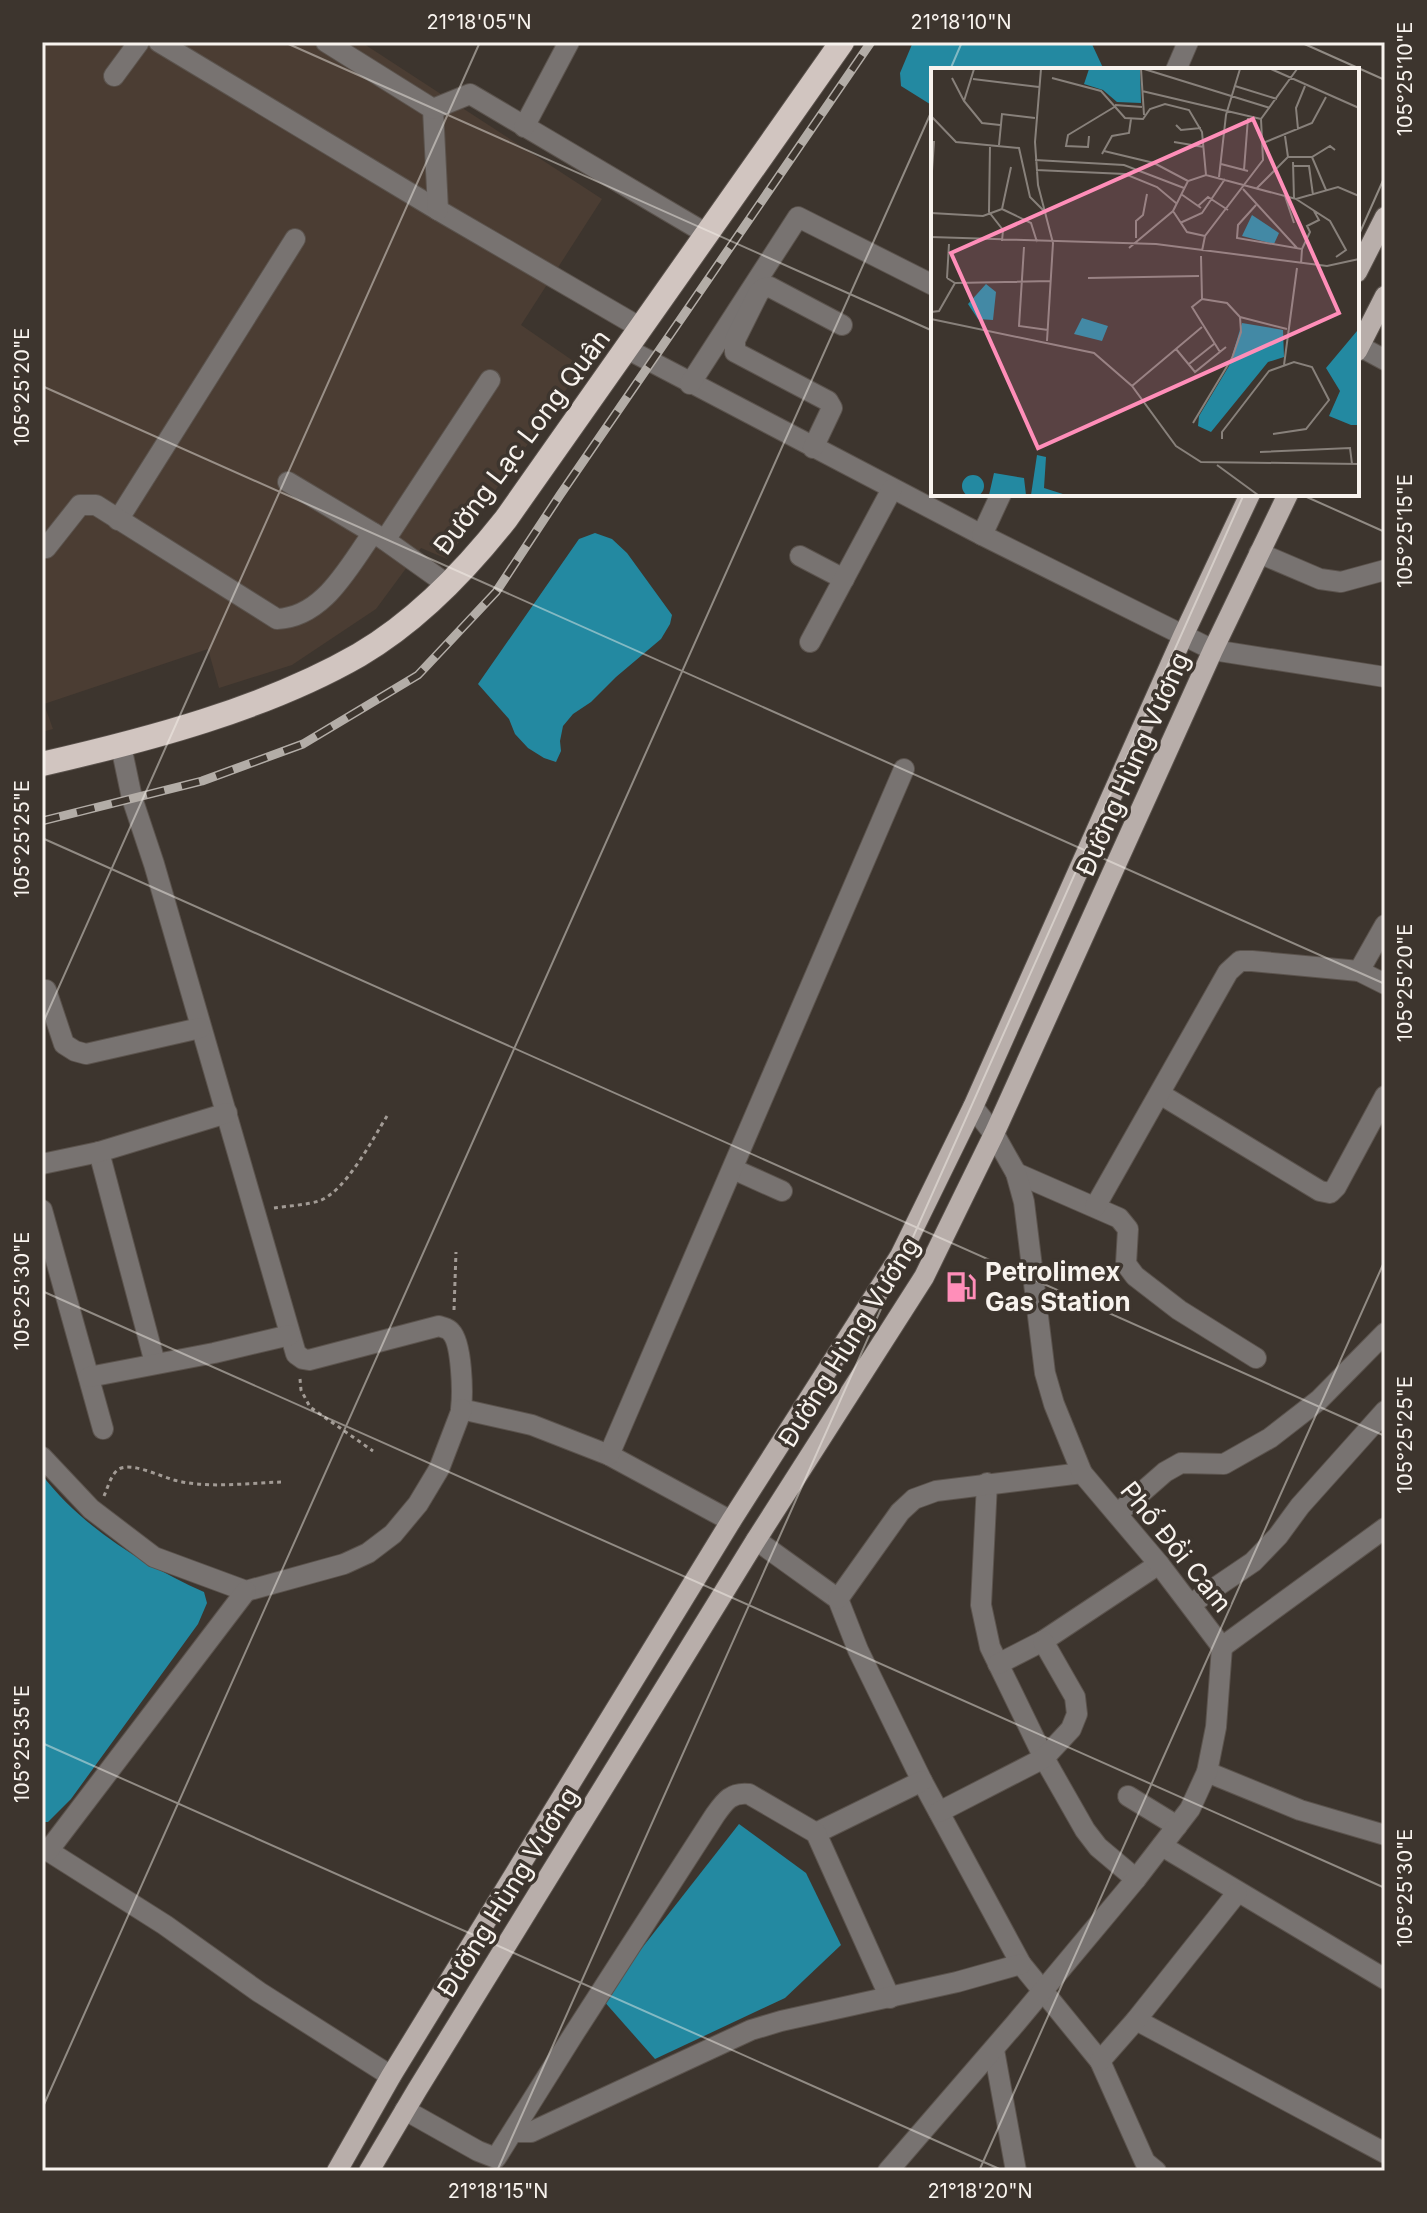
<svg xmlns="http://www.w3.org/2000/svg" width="1427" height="2213" viewBox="0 0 1427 2213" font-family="Inter,sans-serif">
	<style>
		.built { fill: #4b3d33 }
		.water { fill: #2389a1 }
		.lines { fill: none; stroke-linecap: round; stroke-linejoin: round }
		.minor-casing { stroke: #5b534d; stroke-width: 22 }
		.major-casing { stroke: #5b534d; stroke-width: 22 }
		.highway-casing { stroke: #5b534d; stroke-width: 26 }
		.path { stroke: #a29b95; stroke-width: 3; stroke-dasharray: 4 4; stroke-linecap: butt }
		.minor { stroke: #787371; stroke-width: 20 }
		.major { stroke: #b8aeaa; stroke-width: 20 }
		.highway { stroke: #d1c5c0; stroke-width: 24 }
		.rail-casing { stroke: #b3ada7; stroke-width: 9 }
		.rail { stroke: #3d352e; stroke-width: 6; stroke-dasharray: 18; stroke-linecap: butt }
		.ticks { fill: none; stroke: #f8f3ee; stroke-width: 2; stroke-opacity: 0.45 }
		.labels { text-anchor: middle; stroke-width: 7; stroke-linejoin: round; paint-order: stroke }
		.street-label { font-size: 26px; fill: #f8f3ee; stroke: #3d352e }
		.poi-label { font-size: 26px; font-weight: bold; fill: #f8f3ee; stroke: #3d352e; text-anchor: start }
		.inset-road { fill: none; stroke: #88817b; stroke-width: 2 }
		.view { fill: #ff8eb9; fill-opacity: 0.15; stroke: #ff8eb9; stroke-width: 4 }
		.inset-edge { fill: none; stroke: #f8f3ee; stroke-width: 4 }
		.neatline { fill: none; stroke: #f8f3ee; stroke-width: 3 }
		.ticks-label { font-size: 20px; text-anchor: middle; fill: #f8f3ee }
	</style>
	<rect width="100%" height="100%" fill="#3d352e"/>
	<path class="built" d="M42 42H361L602 199 521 325 582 367 447 559 421 548 376 609 292 665 219 688 208 649 44 704 53 729 42 732Z"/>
	<g class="water">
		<path d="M913 42H1091L1104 70H933V106L901 86 900 73Z"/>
		<path d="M595 533 612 539 627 553 672 615 670 624 661 639 616 677 591 702 573 714 563 726 560 741 561 751 556 762 544 758 528 748 515 734 509 719 478 684 579 539Z"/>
		<path d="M42 1475C83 1528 144 1565 204 1592L207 1603 198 1624 71 1799 48 1822H42Z"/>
		<path d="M739 1824 806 1873 841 1945 785 1998 655 2059 602 1999Z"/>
	</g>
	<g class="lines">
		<defs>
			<g id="minor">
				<path d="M159 42 438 210 641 328"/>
				<path d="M326 42 433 109 438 210"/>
				<path d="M1176 70 1188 42"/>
				<path d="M114 76 139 42"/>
				<path d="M433 109 470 94 707 234"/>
				<path d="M524 127 569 42"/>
				<path d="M1359 346 1385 360"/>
				<path d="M627 349 982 535 1213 650 1385 677"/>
				<path d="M690 384 798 217 933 285"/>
				<path d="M813 448 832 408 828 401 735 352V340L759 292 764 288 770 287 842 325"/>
				<path d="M288 482 385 540 448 585"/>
				<path d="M118 520 295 239"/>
				<path d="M982 535 1001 494"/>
				<path d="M385 540 490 380"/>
				<path d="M46 548 80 505H96L277 619C324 617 348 567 373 533"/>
				<path d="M1259 553 1320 579 1341 582 1385 570"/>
				<path d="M800 556 844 579"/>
				<path d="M810 642 892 489"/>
				<path d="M121 746 132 798 154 864 296 1354 303 1359 309 1360 439 1326C444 1328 448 1328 451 1332 462 1343 463 1393 461 1409L532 1425 609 1455 731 1521"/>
				<path d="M1359 971 1385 984"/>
				<path d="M46 990 64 1044 75 1051 86 1054 200 1028"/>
				<path d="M1160 1094 1320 1191 1330 1193 1336 1187 1385 1096"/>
				<path d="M99 1152 155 1363"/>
				<path d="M42 1164 99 1152 227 1113"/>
				<path d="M733 1169 782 1191"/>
				<path d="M1016 1173 1119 1218 1128 1229 1126 1264 1135 1276 1179 1310 1256 1358"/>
				<path d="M1095 1207 1228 972 1240 961H1252L1359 971 1385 925"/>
				<path d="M42 1210 103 1429"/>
				<path d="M89 1377 214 1353 290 1335"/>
				<path d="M609 1455 904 769"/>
				<path d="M42 1457 91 1509 154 1557 246 1591 344 1564 368 1553 393 1534 418 1504 439 1469 462 1409"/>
				<path d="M987 1483 981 1605 990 1647 1044 1758 1085 1830 1098 1847 1136 1879"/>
				<path d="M1117 1514 1165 1472 1181 1463 1224 1464 1270 1438 1319 1400 1385 1333"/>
				<path d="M756 1540 838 1599 858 1650 922 1781 1021 1964 1100 2061 1145 2162 1156 2171"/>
				<path d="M838 1599 900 1512 914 1499 936 1491 1082 1473"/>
				<path d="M1191 1604 1253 1562 1278 1536 1300 1506 1385 1411"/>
				<path d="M1222 1647 1385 1528"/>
				<path d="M998 1664 1043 1641 1159 1564"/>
				<path d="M1207 1772 1300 1810 1385 1835"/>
				<path d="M1128 1796 1177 1826"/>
				<path d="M939 1812 1044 1758 1071 1729 1077 1714 1075 1697 1043 1641"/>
				<path d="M816 1833 922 1781"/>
				<path d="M1162 1846 1385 1979"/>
				<path d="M42 1847 165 1925 259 1992 391 2076"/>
				<path d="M48 1851 246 1591"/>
				<path d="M1136 2020 1385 2153"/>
				<path d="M994 2050 1016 2171"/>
				<path d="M1100 2061 1136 2020 1237 1893"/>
				<path d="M405 2110 478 2151 496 2158 575 2032 715 1815C725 1801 731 1792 749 1794L816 1833 890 1998"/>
				<path d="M514 2132H531L751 2030 781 2021 957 1982 1021 1964"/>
				<path d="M888 2171 1015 2024 1136 1879 1190 1809 1207 1772 1216 1727 1222 1647 1159 1564 1082 1473 1054 1404 1045 1373 1024 1202 1016 1173 994 1134 973 1107"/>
			</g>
			<g id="major">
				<path d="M1357 272 1385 217"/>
				<path d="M1357 351 1385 296"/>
				<path d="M337 2171 391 2076 731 1521 900 1256 973 1107 1183 636 1250 494"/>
				<path d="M369 2171 417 2090 756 1540 924 1277 994 1134 1213 650 1288 494"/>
			</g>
			<path id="highway" d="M42 764C147 740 265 709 359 655 417 621 465 571 506 519L842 42"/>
		</defs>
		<use href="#minor" class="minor-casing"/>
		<use href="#major" class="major-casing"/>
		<use href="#highway" class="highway-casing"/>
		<g class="path">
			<path d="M274 1208C288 1206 306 1205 319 1201 346 1191 372 1140 387 1116"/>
			<path d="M454 1310 456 1252"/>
			<path d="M300 1379 301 1390 310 1407 373 1451"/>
			<path d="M104 1496C108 1487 111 1474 119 1469 131 1462 160 1476 174 1480 208 1489 246 1483 281 1482"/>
		</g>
		<use href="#minor" class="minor"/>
		<use href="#major" class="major"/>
		<use href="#highway" class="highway"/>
		<defs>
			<path id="rail" d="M42 821 202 781 303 744 418 675 496 592 560 495 871 42"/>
		</defs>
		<use href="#rail" class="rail-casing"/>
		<use href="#rail" class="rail"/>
	</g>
	<path class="ticks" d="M284 42 933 331M1300 42 1385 80M950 70 962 42M1357 239 1385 176M42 386 1385 984M1300 494 1385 532M42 838 1385 1436M42 1025 480 42M42 1291 1385 1888M42 1743 1004 2171M42 2109 933 108M497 2171 1244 494M979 2171 1385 1260"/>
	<defs>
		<symbol id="fuel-bare" viewBox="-9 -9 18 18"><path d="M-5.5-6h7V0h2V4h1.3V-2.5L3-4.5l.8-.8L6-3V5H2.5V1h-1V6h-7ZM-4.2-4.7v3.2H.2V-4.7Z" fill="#ff8eb9" stroke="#3d352e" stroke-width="2.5" paint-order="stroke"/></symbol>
	</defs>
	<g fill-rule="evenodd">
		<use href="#fuel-bare" x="939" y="1265" width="44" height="44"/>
	</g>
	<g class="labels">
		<g class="street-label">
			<text transform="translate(522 442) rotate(-53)" y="9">Đường Lạc Long Quân</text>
			<text transform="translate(1133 764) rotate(-66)" y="9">Đường Hùng Vương</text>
			<text transform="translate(849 1342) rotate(-58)" y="9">Đường Hùng Vương</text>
			<text transform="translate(1176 1547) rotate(51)" y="9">Phố Đồi Cam</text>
			<text transform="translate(508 1892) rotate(-58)" y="9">Đường Hùng Vương</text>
		</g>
		<g class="poi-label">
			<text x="985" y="1281">Petrolimex<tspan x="985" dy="30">Gas Station</tspan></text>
		</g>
	</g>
	<g transform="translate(931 68)">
		<rect width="428" height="428" fill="#3d352e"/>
		<path d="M158 1H209L210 35 186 34 172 22 153 16ZM321 147 348 165 343 176 311 168ZM55 216 65 224 62 252 47 251 37 236ZM151 250 177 258 171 273 143 266ZM311 255 352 262 353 289 337 294 280 364 267 358 268 348 298 298ZM426 263 428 357H420L398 348 409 323 395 300ZM106 387 115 389 113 420 135 427H100ZM63 405 93 410 95 427H58ZM31 418a11 11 0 1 1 22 0a11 11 0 1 1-22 0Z" fill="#2389a1"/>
		<path class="inset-road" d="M43 1 33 33 51 55 69 57M110 1 104 74 107 117 122 175 116 273M210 1 213 47M213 1 339 40M340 1 428 40M21 10 33 33M121 10 170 23 194 50 212 51 219 41 234 36 258 42 271 64 275 107M42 11 108 19M304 18 346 31M211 23 330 51M184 37 211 39M0 48 25 74 88 80 99 129 113 143M245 57 250 62 270 60M367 61 365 40 374 18M158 68 157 79 135 78 137 67 185 38M243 74 273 79M332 75 381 55 395 29M59 77 58 144 72 162 71 173M68 77 71 46 104 50M173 83 223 95 257 113M171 86 181 68 198 65 200 51M357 89H381L399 78 404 82M381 89 395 122M104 92 193 97 253 120M362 94 363 131M290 96 317 103M362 98H378L382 127M105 102 194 106 226 119 245 135M313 102 317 50M288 109 295 47 309 1M0 118 3 73M326 120 357 89 354 68M312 121 366 180M250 126 270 140M354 128 363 155M365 131 399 153 415 182 405 189M325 137 307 157 306 170 371 181 370 196M267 138 277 129 297 142M71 141 100 155 106 174M71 141 80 99M242 143 256 164 274 168M0 145 52 148 71 141M249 155 271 145 294 111M0 169 225 176 396 198 428 191M205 170V153L212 147 216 126M93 179 88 258 117 262M198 180 242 143 257 113 275 107 365 131 407 119 428 128M371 181 379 164 376 158 388 152 383 143M271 183 274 168 332 92 330 51 366 1M270 188 271 231 261 239 289 284M16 210 24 215 120 213M16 210 18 176M157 210 268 208M0 244 8 243 24 215M309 249 356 261M0 251 163 285 201 318 245 378 270 394 428 396M245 281 264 304 295 279M258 296 283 276M353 297 366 200M201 318 271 259M262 355 301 290 310 264 309 249 296 235 271 231M291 371V364L338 303 363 294 381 299 398 332 375 361 342 366M329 384 419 380 421 396M286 397 327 427"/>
		<path class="view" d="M322 51 408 245 107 380 20 185Z"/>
		<rect width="428" height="428" class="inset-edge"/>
	</g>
	<rect width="1427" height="2213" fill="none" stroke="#3d352e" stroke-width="88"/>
	<rect x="44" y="44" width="1339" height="2125" class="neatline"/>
	<g class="ticks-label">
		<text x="479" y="29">21°18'05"N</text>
		<text x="961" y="29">21°18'10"N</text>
		<text transform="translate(1405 79) rotate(-90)" y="7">105°25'10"E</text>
		<text transform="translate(22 387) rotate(-90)" y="7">105°25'20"E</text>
		<text transform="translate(1405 531) rotate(-90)" y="7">105°25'15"E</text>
		<text transform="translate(22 839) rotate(-90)" y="7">105°25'25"E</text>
		<text transform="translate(1405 983) rotate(-90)" y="7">105°25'20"E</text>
		<text transform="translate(22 1291) rotate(-90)" y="7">105°25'30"E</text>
		<text transform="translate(1405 1435) rotate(-90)" y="7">105°25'25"E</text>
		<text transform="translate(22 1744) rotate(-90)" y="7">105°25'35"E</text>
		<text transform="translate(1405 1888) rotate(-90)" y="7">105°25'30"E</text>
		<text x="498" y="2198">21°18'15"N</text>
		<text x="980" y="2198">21°18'20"N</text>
	</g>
</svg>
